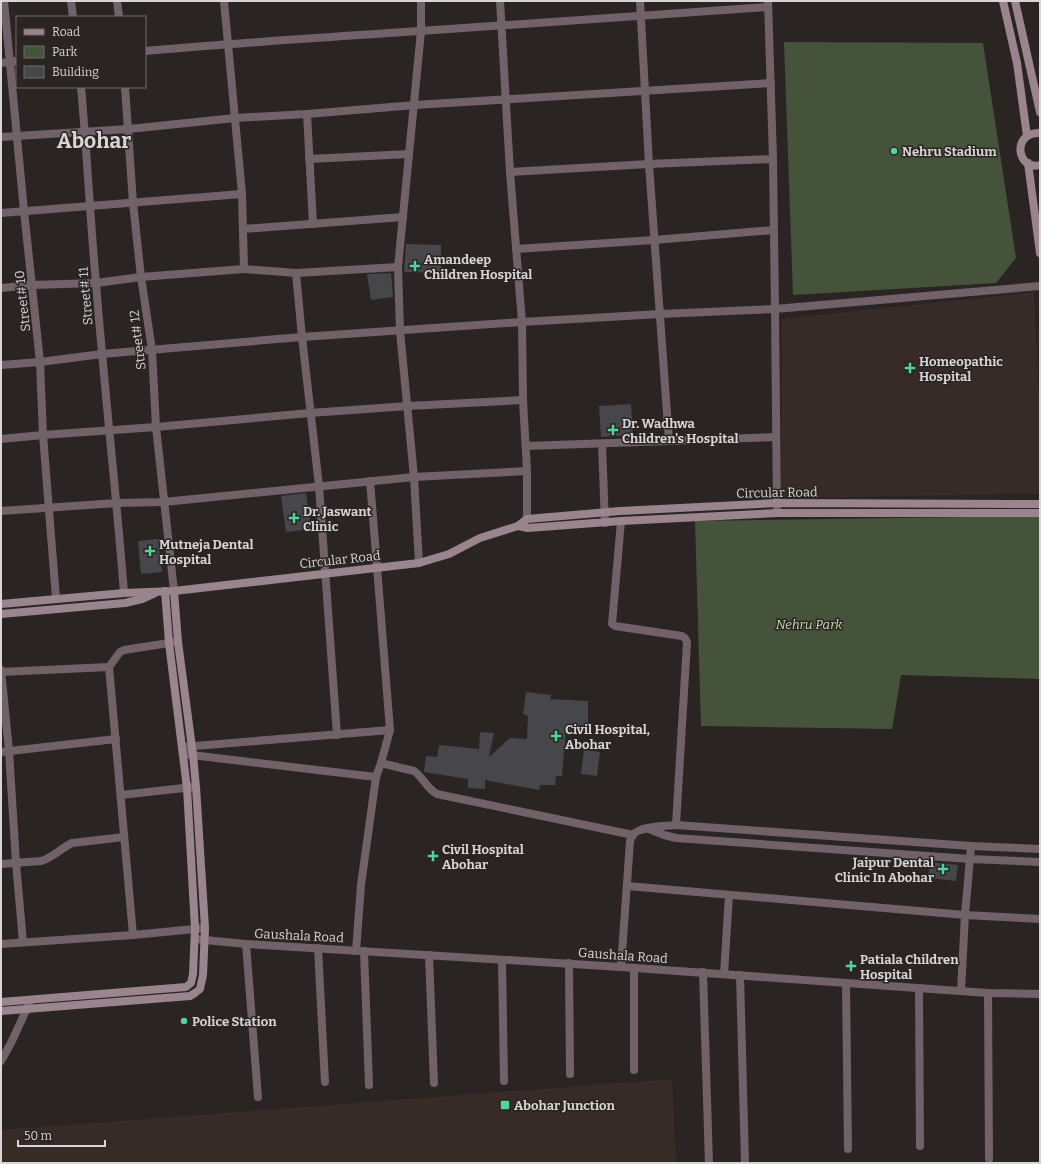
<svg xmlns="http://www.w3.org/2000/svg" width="1041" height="1164" viewBox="0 0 1041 1164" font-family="Bitter,serif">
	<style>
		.built { fill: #372b27 }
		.green { fill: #46533b }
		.building { fill: #46464b }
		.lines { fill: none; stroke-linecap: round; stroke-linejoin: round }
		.street { stroke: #706268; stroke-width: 8 }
		.secondary { stroke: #9a848d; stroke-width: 8 }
		.poi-dot { fill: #52d397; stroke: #2a2523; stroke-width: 1.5 }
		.labels { text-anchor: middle; stroke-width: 3; stroke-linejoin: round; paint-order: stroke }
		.poi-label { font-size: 13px; font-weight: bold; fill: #d9d5d4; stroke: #2a2523; text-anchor: start }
		.street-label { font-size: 13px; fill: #d9d5d4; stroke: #2a2523 }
		.park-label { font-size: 13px; font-style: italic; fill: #c2dfac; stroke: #2a2523 }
		.town-label { font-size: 21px; font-weight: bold; fill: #d9d5d4; stroke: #2a2523 }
	</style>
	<rect width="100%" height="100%" fill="#2a2523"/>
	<g class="built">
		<path d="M1034 292 1040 417V494L781 498 782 319Z"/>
		<path d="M672 1079 676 1163H1V1130Z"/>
	</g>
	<g class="green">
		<path d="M784 42 983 43 1016 258 996 283 793 295Z"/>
		<path d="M1040 516V679L901 675 892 729 701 726 695 521Z"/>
	</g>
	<g class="building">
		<path d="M406 244 441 245V273L404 272Z"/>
		<path d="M391 273 393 297 371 300 367 274Z"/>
		<path d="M631 404 633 435 601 437 599 406Z"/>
		<path d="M306 493 311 529 286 532 281 496Z"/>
		<path d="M158 539 162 572 141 574 138 541Z"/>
		<path d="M526 692 551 695 550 699 588 701V733L566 730 562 776H556L555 785H540L539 790 485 780V789L468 788V779L424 772 426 756 437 757 439 745 479 749 480 732 494 733 489 757 510 738 527 739 528 716 523 714Z"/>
		<path d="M584 750 600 752 597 776 581 774Z"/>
		<path d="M930 862 958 865 956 881 928 878Z"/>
	</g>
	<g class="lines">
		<g class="street">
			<path d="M4 1 24 211 40 362 43 435 56 598"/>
			<path d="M71 1 73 17"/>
			<path d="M117 1 119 17"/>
			<path d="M224 1 242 194 244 269 296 273 398 267"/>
			<path d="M500 1 510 172 522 322 523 400 527 471V519"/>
			<path d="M145 51C237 43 329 37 420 31 536 22 652 14 768 7"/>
			<path d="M1 63 17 61"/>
			<path d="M81 87C87 152 90 218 96 283 104 386 116 489 124 593"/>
			<path d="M125 87 133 203 141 277 152 350 156 427 174 591"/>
			<path d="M307 114 313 224"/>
			<path d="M1 137 129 129 235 118 307 114 415 105 771 83"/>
			<path d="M309 159 409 154"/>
			<path d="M510 172 649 164 773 159"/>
			<path d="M1 213 242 194"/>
			<path d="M243 229 403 217"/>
			<path d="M516 249 654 240 774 230"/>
			<path d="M296 273 302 337 319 486 337 735"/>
			<path d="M1 288 32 285 96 283 141 277 244 269"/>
			<path d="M1 365 40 362 102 354 302 337 522 322 660 314 775 309 773 159 768 1"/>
			<path d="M1 439 43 435 156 427 310 413 408 406 523 400"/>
			<path d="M669 441 776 437"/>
			<path d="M602 444 605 523"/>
			<path d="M526 446 669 441 649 164 640 1"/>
			<path d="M1 511 117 503 164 502 414 477 527 471"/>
			<path d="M777 513 775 309 1040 286"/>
			<path d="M621 521 612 624 615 626 682 636 685 638 687 642 676 825"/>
			<path d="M419 563 414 477 400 331 398 267 421 31V1"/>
			<path d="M109 667 120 652 124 650 175 642"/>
			<path d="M1 670 9 751 16 863 23 942"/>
			<path d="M1 672 109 667 133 935"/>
			<path d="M182 747 390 730"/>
			<path d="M1 752 116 739"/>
			<path d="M183 754 376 777"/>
			<path d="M381 763 414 771C423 777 427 789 437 794L633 835"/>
			<path d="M121 795 193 787"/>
			<path d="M649 829 664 835 676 838 970 859 1040 862"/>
			<path d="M1 864 41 861C53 858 61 848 72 843L124 837"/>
			<path d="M627 886 965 915 1040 919"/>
			<path d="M195 939 246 944 621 967 988 993 1040 994"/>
			<path d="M1 944 133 935 205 928"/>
			<path d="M246 944 258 1097"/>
			<path d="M318 948 325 1082"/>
			<path d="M356 951 361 885 376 777 381 763 390 730 377 567 370 481"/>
			<path d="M364 951 369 1085"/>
			<path d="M429 955 434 1083"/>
			<path d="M502 960 504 1081"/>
			<path d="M569 963 570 1074"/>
			<path d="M621 967 630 841C631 839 631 837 633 835 639 826 666 826 676 825L971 846 1040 849"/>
			<path d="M634 968V1070"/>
			<path d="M703 972 709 1163"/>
			<path d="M724 974 729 895"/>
			<path d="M740 975 745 1163"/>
			<path d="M846 983 848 1149"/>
			<path d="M919 988 920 1146"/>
			<path d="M961 991 965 915 971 846"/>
			<path d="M988 993 989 1159"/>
			<path d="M1 1061 11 1043 29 1004"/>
		</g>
		<g class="secondary">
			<path d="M1003 1 1017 63 1027 136"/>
			<path d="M1015 1 1040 112"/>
			<path d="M1040 133C1011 132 1017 171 1040 165"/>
			<path d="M1028 163 1040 253"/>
			<path d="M518 526 528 528 621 521 777 513H1040"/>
			<path d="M1 604 124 593 174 591 419 563 449 554 480 538 518 526 527 519 620 511 777 503 1040 504"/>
			<path d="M1 614 125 603 142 599 155 593"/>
			<path d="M1 1002 186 987 191 983 193 974 195 928 187 788 169 643 165 591"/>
			<path d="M1 1011 190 996 195 993 200 989 203 975 205 928 196 787 193 755 178 642 174 591"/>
		</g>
	</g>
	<g class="poi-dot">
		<circle cx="894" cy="151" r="4"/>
		<path d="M413 260h4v4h4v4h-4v4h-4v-4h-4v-4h4z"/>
		<path d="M908 362h4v4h4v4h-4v4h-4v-4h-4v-4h4z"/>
		<path d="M611 424h4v4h4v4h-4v4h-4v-4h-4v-4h4z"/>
		<path d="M292 512h4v4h4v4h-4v4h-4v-4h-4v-4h4z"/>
		<path d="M148 545h4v4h4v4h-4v4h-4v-4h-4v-4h4z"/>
		<path d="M554 730h4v4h4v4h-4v4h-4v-4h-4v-4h4z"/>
		<path d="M431 850h4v4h4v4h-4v4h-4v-4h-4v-4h4z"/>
		<path d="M941 863h4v4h4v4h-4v4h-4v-4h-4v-4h4z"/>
		<path d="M849 960h4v4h4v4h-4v4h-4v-4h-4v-4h4z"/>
		<circle cx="184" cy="1021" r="4"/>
		<rect x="500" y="1100" width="10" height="10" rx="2"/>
	</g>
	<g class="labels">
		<g class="poi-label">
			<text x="902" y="156">Nehru Stadium</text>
			<text x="424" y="264">Amandeep<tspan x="424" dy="15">Children Hospital</tspan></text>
			<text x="919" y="366">Homeopathic<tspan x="919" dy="15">Hospital</tspan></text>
			<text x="622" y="428">Dr. Wadhwa<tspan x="622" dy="15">Children's Hospital</tspan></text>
			<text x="303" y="516">Dr. Jaswant<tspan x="303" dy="15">Clinic</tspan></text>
			<text x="159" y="549">Mutneja Dental<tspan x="159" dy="15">Hospital</tspan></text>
			<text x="565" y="734">Civil Hospital,<tspan x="565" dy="15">Abohar</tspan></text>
			<text x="442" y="854">Civil Hospital<tspan x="442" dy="15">Abohar</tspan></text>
			<text x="934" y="867" text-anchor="end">Jaipur Dental<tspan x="934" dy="15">Clinic In Abohar</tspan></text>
			<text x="860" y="964">Patiala Children<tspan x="860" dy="15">Hospital</tspan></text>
			<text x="192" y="1026">Police Station</text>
			<text x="514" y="1110">Abohar Junction</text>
		</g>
		<g class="street-label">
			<text transform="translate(85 296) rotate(-95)" y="5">Street# 11</text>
			<text transform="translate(22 301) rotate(-96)" y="5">Street# 10</text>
			<text transform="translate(137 340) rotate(-97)" y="5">Street# 12</text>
			<text transform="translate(777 492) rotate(-1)" y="5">Circular Road</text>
			<text transform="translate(340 559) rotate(-6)" y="5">Circular Road</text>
			<text transform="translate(299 935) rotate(3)" y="5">Gaushala Road</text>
			<text transform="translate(623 955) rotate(4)" y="5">Gaushala Road</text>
		</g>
		<g class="park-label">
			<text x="809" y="629">Nehru Park</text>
		</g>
		<g class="town-label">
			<text x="94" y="148">Abohar</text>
		</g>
	</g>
	<rect width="1041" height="1164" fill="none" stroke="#d9d5d4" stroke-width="4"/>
	<rect x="16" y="16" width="130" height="72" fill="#2a2523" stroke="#706b6a"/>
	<rect x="24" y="29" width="20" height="6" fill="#9a848d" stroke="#706b6a"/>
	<text x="52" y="36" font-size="12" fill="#d9d5d4">Road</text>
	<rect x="24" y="46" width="20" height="12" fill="#46533b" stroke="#706b6a"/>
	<text x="52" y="56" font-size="12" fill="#d9d5d4">Park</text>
	<rect x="24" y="66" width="20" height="12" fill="#46464b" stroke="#706b6a"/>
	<text x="52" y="76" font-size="12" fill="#d9d5d4">Building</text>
	<path d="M18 1140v6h87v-6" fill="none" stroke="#d9d5d4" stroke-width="2"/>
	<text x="24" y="1140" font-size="12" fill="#d9d5d4" stroke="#2a2523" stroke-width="3" paint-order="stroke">50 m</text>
</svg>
